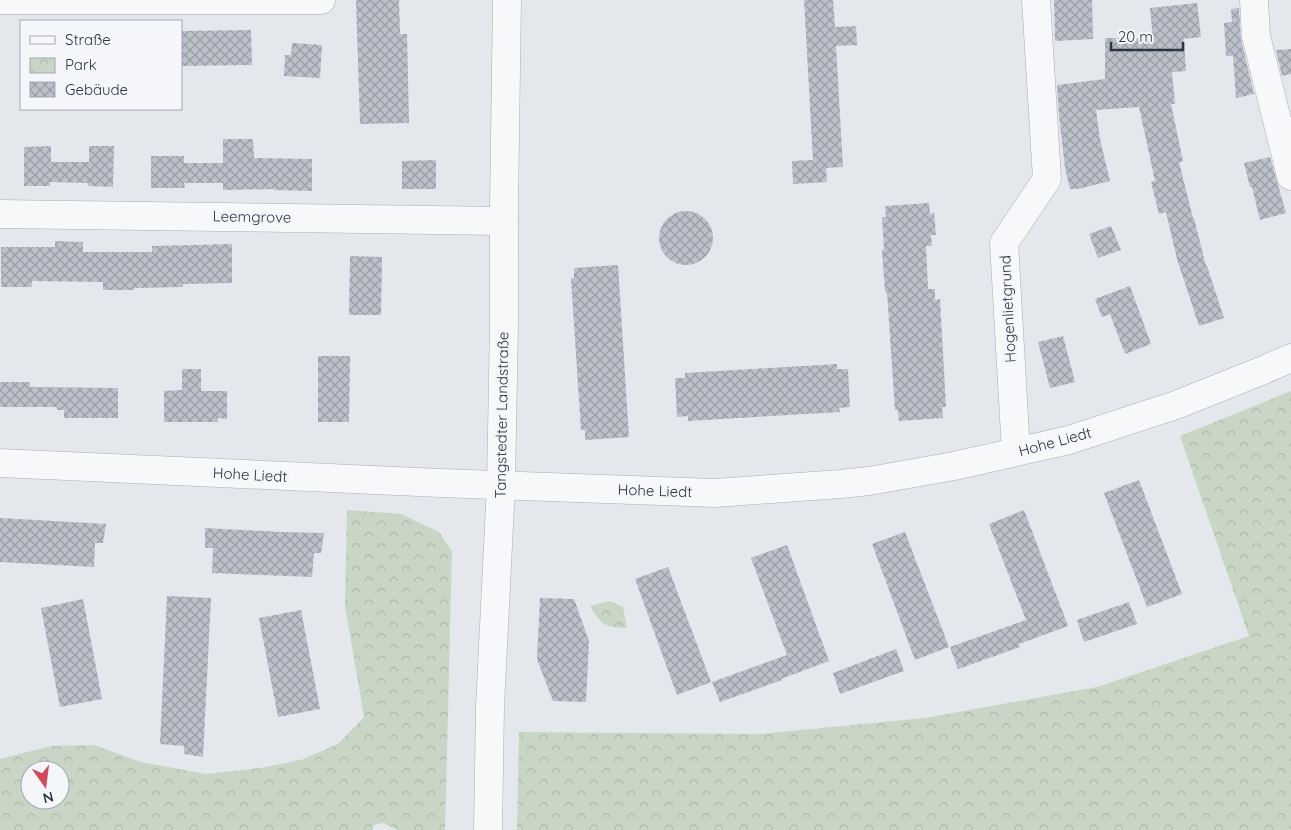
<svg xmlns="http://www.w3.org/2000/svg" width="1291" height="830" viewBox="0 0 1291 830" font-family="Quicksand,sans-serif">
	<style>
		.park { fill: url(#park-crowns); fill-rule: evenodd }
		.building { fill: url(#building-cross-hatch) }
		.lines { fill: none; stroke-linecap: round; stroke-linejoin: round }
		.minor-casing { stroke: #a9aeb7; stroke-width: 29 }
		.minor { stroke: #f7f8fa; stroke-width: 28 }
		.labels { text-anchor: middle; stroke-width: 5; stroke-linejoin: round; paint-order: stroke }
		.street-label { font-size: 15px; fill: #2b3445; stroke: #f4f6f9 }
	</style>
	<defs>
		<pattern id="park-crowns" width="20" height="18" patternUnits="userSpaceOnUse" patternTransform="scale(1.25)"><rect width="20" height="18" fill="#c9d6c5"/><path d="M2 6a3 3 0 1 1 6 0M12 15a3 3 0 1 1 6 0" fill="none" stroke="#adb8ab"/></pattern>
		<pattern id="building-cross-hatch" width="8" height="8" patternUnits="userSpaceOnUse" patternTransform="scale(1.25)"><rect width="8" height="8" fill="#bbc0ca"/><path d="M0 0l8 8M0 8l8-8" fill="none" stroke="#989da6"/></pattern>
	</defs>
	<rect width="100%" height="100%" fill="#e4e7ec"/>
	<g class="park">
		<path d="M1291 391V830H517L519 732 760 734 925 718 1097 687 1249 636 1180 436Z"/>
		<path d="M347 510 401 514 439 532 452 552 445 830H398L383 823 376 824 372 827 373 830H0V759L51 746 94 745 141 762 206 774 260 768 301 760 338 744 364 717 345 606ZM30 770H60V800H30Z"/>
		<path d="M610 601 623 607 627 628C605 627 602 626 590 606Z"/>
	</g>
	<g class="building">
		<path d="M356 0H399L400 34H407L409 123 360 124Z"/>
		<path d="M804 0H833L835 27 856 26 857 45 836 46 843 167 826 168 827 182 793 184 792 161 813 160Z"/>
		<path d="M1054 0H1092L1093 39 1055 41Z"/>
		<path d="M1197 3 1201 37 1184 39 1186 71 1172 72 1175 104H1171L1183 161 1179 162 1193 218H1194L1206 266H1207L1224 318 1199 326 1177 259 1166 212 1159 214 1151 182 1155 181 1139 107 1096 110 1100 139 1110 181 1078 189H1070L1065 168 1059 115 1057 85 1105 79V38L1153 39 1150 8Z"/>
		<path d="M1239 8 1241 40 1254 94 1236 98 1233 56H1226L1224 23 1232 22 1231 9Z"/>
		<path d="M251 30 252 65 181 66V31Z"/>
		<path d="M292 43 322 45 320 78 284 76 285 55H291Z"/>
		<path d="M1291 49V74L1282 76 1276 50Z"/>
		<path d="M223 139H253L254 158 312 159V191L274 190V189L223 190V183H184L185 188H151V156H184V163H223Z"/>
		<path d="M51 146V162H89V146H114L113 187 88 186V183L50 182V186H24V147Z"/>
		<path d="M1270 157 1286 213 1260 220 1252 187H1250L1244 163Z"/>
		<path d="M436 160V189H402V161Z"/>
		<path d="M929 203 930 214 934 213 936 235H931L932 246H926L928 289H935V300L940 299 946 407H942L943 418 899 421 898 410H895L887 292H885L882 250 884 249 882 217H886L885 206Z"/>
		<circle cx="686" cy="238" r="27"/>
		<path d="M1111 226 1121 250 1098 258 1089 234Z"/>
		<path d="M55 241 83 242V252H152V246L232 244V283L183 284V287L134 288V290H103V282L32 281V287H1V247H55Z"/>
		<path d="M350 256 382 257 381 315H349Z"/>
		<path d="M618 265 629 437 585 440V430H581L571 279 574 278V268Z"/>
		<path d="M1130 286 1151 344 1125 354 1110 314 1102 317 1095 299Z"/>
		<path d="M1063 336 1075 382 1050 388 1038 342Z"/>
		<path d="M318 356H350L349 422H318Z"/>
		<path d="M837 364V369H848L850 407 839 408 840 412 688 421V416L677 417 675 378H685V373Z"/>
		<path d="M182 369H201V391H227V419L218 418V422H164V391L182 390Z"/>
		<path d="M0 382H30V387L118 388V418H64V410H57V407H0Z"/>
		<path d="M1139 480 1182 594 1147 607 1104 493Z"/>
		<path d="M1024 510 1068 626 1019 644 1020 647 958 669 950 647 1026 620 989 524Z"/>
		<path d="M0 518 106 524 103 543H95L94 567 0 562Z"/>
		<path d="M205 528 281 532 324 533 321 553H314L312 577 212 573 213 548H205Z"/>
		<path d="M905 532 949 647 915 660 872 544Z"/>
		<path d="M787 545 829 661 781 679 782 680 720 702 712 682 787 655 751 558Z"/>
		<path d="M668 567 711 682 677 695 635 579Z"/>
		<path d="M167 596 211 598 203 757 184 754V746L160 744Z"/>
		<path d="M540 598 574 599 589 641 586 702 553 701 537 659Z"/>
		<path d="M83 599 102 699 60 707 41 608Z"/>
		<path d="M1129 602 1137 624 1084 642 1077 620Z"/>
		<path d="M301 610 320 709 278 717 259 618Z"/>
		<path d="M896 649 904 671 840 694 833 673Z"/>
	</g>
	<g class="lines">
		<defs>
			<g id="minor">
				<path d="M0 0H321"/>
				<path d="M1254 0 1256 36 1291 176"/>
				<path d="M0 214 504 221"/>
				<path d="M1016 452 1004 243 1047 179 1036 0"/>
				<path d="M0 463 440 483 715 493 841 484 869 481 954 466 1069 440 1176 405 1261 371 1291 358"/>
				<path d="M488 830 490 707 501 485 504 324V208L507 0"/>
			</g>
		</defs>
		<use href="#minor" class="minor-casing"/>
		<use href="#minor" class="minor"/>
	</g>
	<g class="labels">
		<g class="street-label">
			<text transform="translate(252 217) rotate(1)" y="5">Leemgrove</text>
			<text transform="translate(1008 309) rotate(-93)" y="5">Hogenlietgrund</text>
			<text transform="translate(502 415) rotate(-89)" y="5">Tangstedter Landstraße</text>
			<text transform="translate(1055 442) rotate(-15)" y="5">Hohe Liedt</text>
			<text transform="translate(250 475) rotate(3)" y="5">Hohe Liedt</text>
			<text transform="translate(655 491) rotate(2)" y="5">Hohe Liedt</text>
		</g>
	</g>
	<rect x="20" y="20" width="162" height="90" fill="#f4f6f9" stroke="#a4a8b1"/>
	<rect x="30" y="36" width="25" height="8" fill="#f7f8fa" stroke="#a4a8b1"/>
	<text x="65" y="45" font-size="15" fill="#2b3445">Straße</text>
	<rect x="30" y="58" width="25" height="15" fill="url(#park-crowns)" stroke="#a4a8b1"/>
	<text x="65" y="70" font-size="15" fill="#2b3445">Park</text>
	<rect x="30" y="82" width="25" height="15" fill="url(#building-cross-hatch)" stroke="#a4a8b1"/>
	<text x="65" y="95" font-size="15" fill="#2b3445">Gebäude</text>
	<g transform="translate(45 785) rotate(166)"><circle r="24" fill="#f4f6f9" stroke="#a4a8b1"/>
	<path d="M0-4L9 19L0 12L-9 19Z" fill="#d1495b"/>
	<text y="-8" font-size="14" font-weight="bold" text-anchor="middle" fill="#2b3445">N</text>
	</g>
	<path d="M1111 42v8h72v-8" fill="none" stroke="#2b3445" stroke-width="2.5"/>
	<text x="1118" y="42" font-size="15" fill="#2b3445" stroke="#f4f6f9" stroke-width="4" paint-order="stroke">20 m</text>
</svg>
